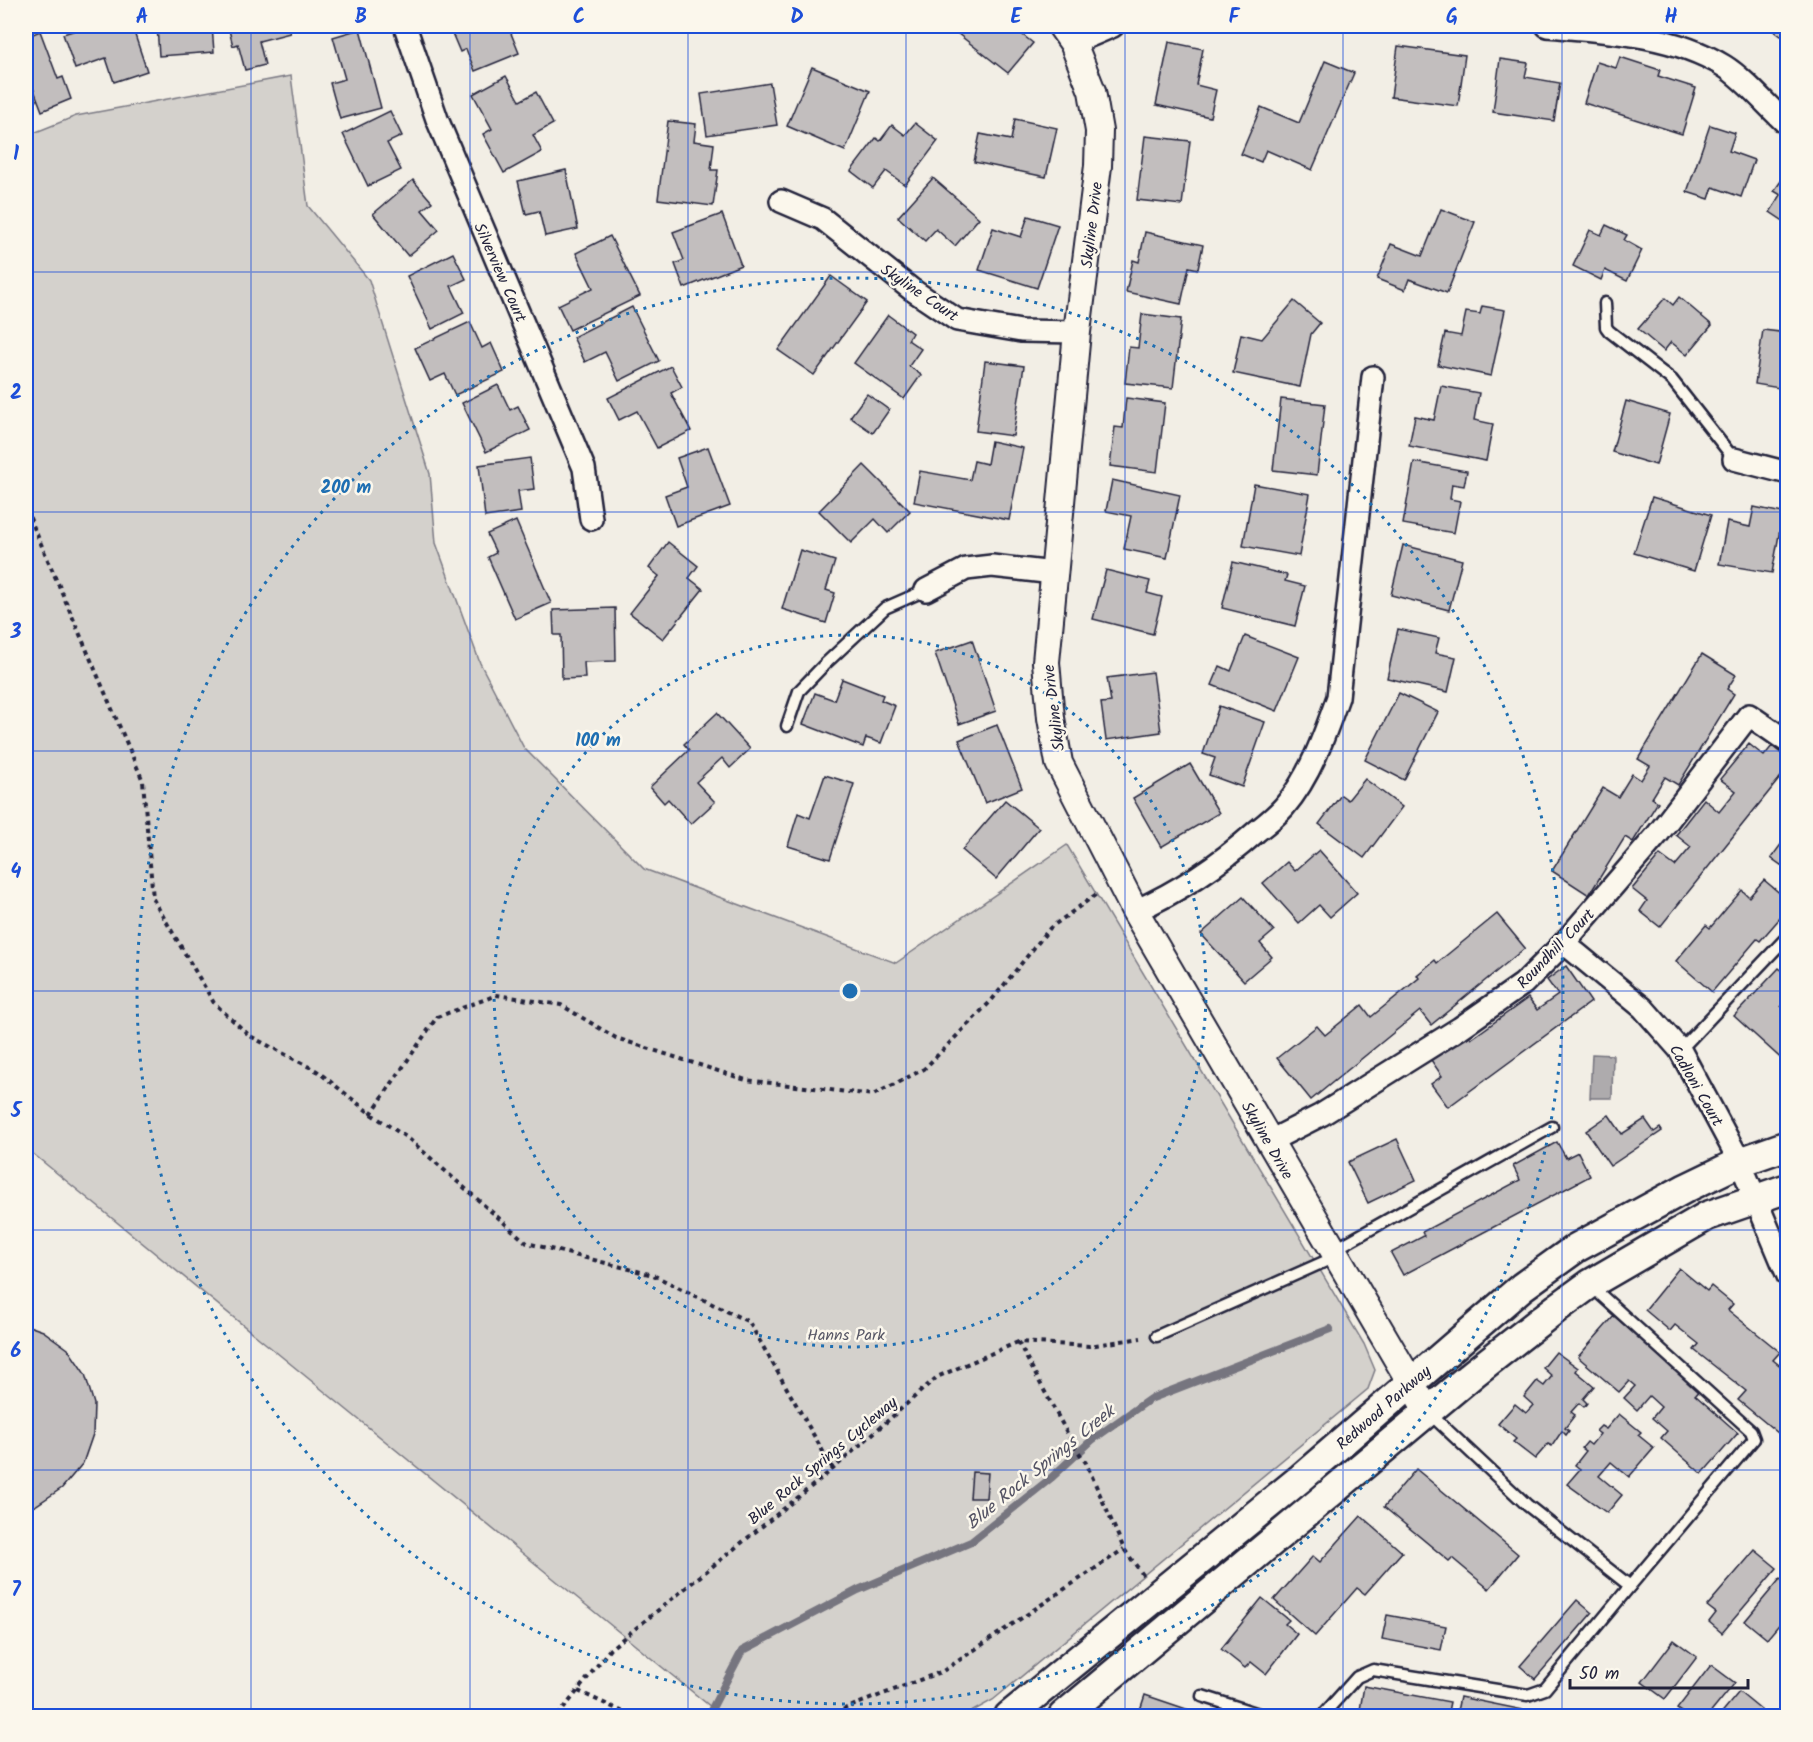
<svg xmlns="http://www.w3.org/2000/svg" width="1813" height="1742" viewBox="0 0 1813 1742" font-family="Kalam,sans-serif">
	<style>
		.green { fill: #d4d1cc; stroke: #7b7a84; stroke-width: 1.5 }
		.water { fill: #aeabad; stroke: #76747f; stroke-width: 1.5 }
		.lines { fill: none; stroke-linecap: round; stroke-linejoin: round }
		.stream { stroke: #76747f; stroke-width: 8 }
		.building { fill: #c2bebe; stroke: #22223b; stroke-width: 1.5 }
		.service-casing { stroke: #22223b; stroke-width: 15 }
		.minor-casing { stroke: #22223b; stroke-width: 26 }
		.tertiary-casing { stroke: #22223b; stroke-width: 30 }
		.secondary-casing { stroke: #22223b; stroke-width: 33 }
		.path { stroke: #22223b; stroke-width: 4; stroke-dasharray: 4.5 4.5; stroke-linecap: butt }
		.service { stroke: #fbf7ec; stroke-width: 10 }
		.minor { stroke: #fbf7ec; stroke-width: 21 }
		.tertiary { stroke: #fbf7ec; stroke-width: 26 }
		.secondary { stroke: #fbf7ec; stroke-width: 28 }
		.grid { fill: none; stroke: #1d4ed8; stroke-width: 1.5; stroke-opacity: 0.55 }
		.ring { fill: none; stroke: #1f6fb2; stroke-width: 3; stroke-dasharray: 3 6 }
		.labels { text-anchor: middle; stroke-width: 5; stroke-linejoin: round; paint-order: stroke }
		.street-label { font-size: 16px; fill: #22223b; stroke: #fbf7ec }
		.park-label { font-size: 16px; fill: #575766; stroke: #fbf7ec }
		.water-label { font-size: 18px; font-style: italic; fill: #535263; stroke: #fbf7ec }
		.centre { fill: #1f6fb2; stroke: #fbf7ec; stroke-width: 3 }
		.ring-label { font-size: 18px; text-anchor: middle; font-weight: bold; fill: #1f6fb2; stroke: #fbf7ec; stroke-width: 5; stroke-linejoin: round; paint-order: stroke }
		.neatline { fill: none; stroke: #1d4ed8; stroke-width: 2 }
		.grid-label { font-size: 20px; text-anchor: middle; font-weight: bold; fill: #1d4ed8 }
	</style>
	<rect width="100%" height="100%" fill="#f2eee5"/>
	<filter id="ink" filterUnits="userSpaceOnUse"><feTurbulence type="fractalNoise" baseFrequency=".0167" numOctaves="2"/><feDisplacementMap in="SourceGraphic" scale="12" xChannelSelector="R" yChannelSelector="G"/><feConvolveMatrix kernelMatrix="1 2 1 2 8 2 1 2 1" color-interpolation-filters="sRGB"/></filter>
	<g filter="url(#ink)">
		<path class="green" d="M291 76 308 206 369 280 430 474 436 543 480 663 524 748 644 869 896 963 1067 845 1364 1344 1375 1370 1368 1389 993 1700 964 1716H722L26 1148V136L76 116Z"/>
		<path class="water" d="M1592 1054 1613 1055 1612 1098H1590Z"/>
		<g class="lines">
			<path class="stream" d="M708 1716 742 1651 858 1590 971 1542 1051 1478 1092 1440 1150 1399 1330 1329"/>
		</g>
		<g class="building">
			<path d="M89 26H132L147 71 114 82 106 58 75 69 63 34Z"/>
			<path d="M157 26H212L214 52 159 56Z"/>
			<path d="M228 26H288L290 33 259 41 265 65 245 70 238 44 233 46Z"/>
			<path d="M449 26H508L519 53 475 71 466 49 460 52Z"/>
			<path d="M857 26H889L888 32Z"/>
			<path d="M948 26H1011L1033 43 1008 73Z"/>
			<path d="M1767 26H1788V28L1781 36Z"/>
			<path d="M360 29 381 108 340 119 330 83 345 79 333 37Z"/>
			<path d="M40 31 58 79 63 77 71 99 42 111 34 90 26 93V37Z"/>
			<path d="M1169 42 1203 49 1196 85 1216 90 1210 117 1156 105Z"/>
			<path d="M1398 46 1465 55 1458 106 1391 97Z"/>
			<path d="M1620 57 1660 70 1658 76 1696 88 1682 134 1584 103 1597 62 1616 68Z"/>
			<path d="M1500 59 1528 63 1525 77 1560 83 1554 121 1493 112Z"/>
			<path d="M1325 61 1354 73 1312 170 1266 150 1261 162 1241 154 1261 107 1299 123Z"/>
			<path d="M812 67 870 91 845 151 787 126Z"/>
			<path d="M506 76 520 101 536 92 553 124 533 135 542 152 504 173 483 134 492 129 473 94Z"/>
			<path d="M770 83 777 125 707 135 701 94Z"/>
			<path d="M390 111 402 136 387 143 401 170 368 186 343 134Z"/>
			<path d="M1015 119 1057 128 1046 177 974 162 980 134 1011 140Z"/>
			<path d="M668 121 696 124 694 141 714 144 711 170H718L713 206 658 199Z"/>
			<path d="M915 123 938 141 905 185 886 171 873 188 851 171 876 138 880 141 892 125 905 135Z"/>
			<path d="M1710 125 1735 133 1729 151 1754 160 1741 197 1713 187 1709 199 1687 192Z"/>
			<path d="M1145 136 1190 141 1182 205 1137 200Z"/>
			<path d="M566 170 578 229 545 236 539 211 526 214 518 181Z"/>
			<path d="M1788 171V224L1770 212 1781 195 1774 191Z"/>
			<path d="M933 178 979 218 955 246 936 229 925 241 898 217Z"/>
			<path d="M413 180 432 202 422 210 439 230 408 256 373 214Z"/>
			<path d="M1441 209 1475 222 1447 293 1409 279 1405 290 1377 279 1391 244 1422 256Z"/>
			<path d="M722 214 741 265 684 288 675 264 684 260 673 232Z"/>
			<path d="M1028 216 1058 225 1037 288 979 270 993 228 1021 237Z"/>
			<path d="M1606 225 1627 235 1624 240 1642 250 1627 281 1605 270 1601 280 1573 266 1590 230 1601 235Z"/>
			<path d="M1145 232 1203 245 1198 269 1189 267 1181 304 1126 292 1133 260 1139 262Z"/>
			<path d="M610 236 640 296 570 330 558 305 593 288 576 253Z"/>
			<path d="M453 253 466 279 451 286 464 313 432 329 407 276Z"/>
			<path d="M831 276 867 302 814 375 778 350Z"/>
			<path d="M1679 297 1712 325 1687 355 1671 342 1664 351 1638 329 1665 298 1673 305Z"/>
			<path d="M1294 301 1320 323 1311 334 1300 387 1233 373 1241 334 1262 339Z"/>
			<path d="M1482 306 1505 310 1491 376 1438 365 1445 333 1461 336 1466 312 1480 314Z"/>
			<path d="M632 307 659 361 619 381 605 352 585 362 573 337Z"/>
			<path d="M1142 314 1181 319 1173 388 1125 383 1129 347 1138 348Z"/>
			<path d="M888 315 912 333 908 340 921 349 909 366 921 375 904 399 854 363Z"/>
			<path d="M470 322 482 348 491 343 504 372 455 395 445 374 430 381 415 348Z"/>
			<path d="M1763 330 1788 333V414H1782L1786 389 1755 384Z"/>
			<path d="M985 361 1024 366 1013 436 976 431Z"/>
			<path d="M671 366 682 387 671 393 691 431 657 448 637 411 619 420 608 398Z"/>
			<path d="M498 385 510 410 518 406 530 430 486 452 462 403Z"/>
			<path d="M1441 386 1479 393 1474 420 1493 424 1486 461 1409 446 1415 416 1434 420Z"/>
			<path d="M867 394 889 410 873 433 850 417Z"/>
			<path d="M1126 398 1165 403 1157 472 1110 466 1115 427 1123 428Z"/>
			<path d="M1281 399 1325 404 1317 475 1273 470Z"/>
			<path d="M1626 401 1670 414 1656 465 1612 452Z"/>
			<path d="M991 441 1023 448 1009 520 914 502 920 471 970 480 974 461 987 464Z"/>
			<path d="M708 447 730 506 676 526 665 495 687 487 677 458Z"/>
			<path d="M530 458 534 489 518 491 521 512 485 517 479 465Z"/>
			<path d="M1414 462 1467 471 1464 486 1452 484 1450 499 1460 501 1454 533 1403 524Z"/>
			<path d="M864 465 910 511 888 533 875 519 851 543 819 511Z"/>
			<path d="M1112 480 1180 495 1167 558 1124 549 1131 516 1106 511Z"/>
			<path d="M1254 484 1310 494 1299 556 1243 546Z"/>
			<path d="M1652 497 1711 515 1694 571 1634 553Z"/>
			<path d="M1754 507 1783 513 1772 573 1719 564 1727 522 1750 527Z"/>
			<path d="M516 521 551 603 515 619 488 557 496 553 487 534Z"/>
			<path d="M668 542 698 566 689 578 703 589 663 639 630 613 659 576 649 568Z"/>
			<path d="M1403 545 1462 560 1449 610 1391 595Z"/>
			<path d="M800 550 835 561 826 590 835 593 826 623 782 609Z"/>
			<path d="M1233 562 1287 575 1285 581 1305 586 1295 626 1222 608Z"/>
			<path d="M1106 570 1150 581 1147 593 1162 597 1153 634 1093 619Z"/>
			<path d="M615 608 616 661 584 662 585 678 562 679 561 635H554L553 610Z"/>
			<path d="M1398 629 1439 638 1435 653 1456 657 1448 692 1387 678Z"/>
			<path d="M1245 636 1299 657 1277 711 1212 685 1220 666 1231 671Z"/>
			<path d="M972 640 996 711 959 724 935 653Z"/>
			<path d="M1702 654 1736 675 1727 689 1734 694 1678 785 1665 777 1652 798 1658 802 1633 842 1625 837 1589 895 1552 871 1603 788 1618 797 1632 774 1641 780 1650 766 1638 759Z"/>
			<path d="M1153 672 1161 732 1106 740 1101 703 1111 702 1107 678Z"/>
			<path d="M842 679 883 695 881 700 895 706 881 743 866 738 863 747 803 724 815 693 834 700Z"/>
			<path d="M1399 693 1438 712 1404 780 1365 760Z"/>
			<path d="M1219 706 1265 722 1242 787 1209 775 1215 758 1203 754Z"/>
			<path d="M717 713 750 749 730 768 722 758 696 782 715 802 691 824 668 799 664 803 650 787 689 750 684 744Z"/>
			<path d="M997 725 1022 788 985 803 959 740Z"/>
			<path d="M1749 744 1764 756 1772 746 1788 759V768L1660 927 1640 911 1647 901 1632 889 1660 855 1675 866 1691 847 1676 835 1704 799 1719 812 1736 791 1720 779Z"/>
			<path d="M1190 764 1219 813 1161 847 1133 798Z"/>
			<path d="M825 775 854 784 830 859 788 846 798 813 810 818Z"/>
			<path d="M1365 779 1402 807 1364 858 1319 824 1341 795 1348 800Z"/>
			<path d="M1005 800 1039 828 996 879 962 850Z"/>
			<path d="M1788 835V870L1771 858Z"/>
			<path d="M1319 850 1357 893 1330 917 1319 905 1299 923 1263 883 1287 862 1295 871Z"/>
			<path d="M1764 880 1788 900V909L1760 941 1757 939 1712 992 1676 961 1706 925 1710 928 1742 890 1749 897Z"/>
			<path d="M1243 897 1274 931 1260 943 1272 957 1244 981 1201 934Z"/>
			<path d="M1497 914 1525 948 1431 1025 1420 1011 1311 1100 1277 1058 1317 1026 1325 1035 1362 1005 1371 1017 1419 978 1417 975 1435 960 1437 963Z"/>
			<path d="M1566 966 1591 1002 1448 1107 1431 1084 1442 1076 1431 1060 1467 1033 1471 1039 1528 998 1537 1010 1558 995 1547 980Z"/>
			<path d="M1779 968 1788 976V998L1781 1006 1788 1012V1065L1734 1016Z"/>
			<path d="M1609 1115 1622 1134 1645 1119 1654 1132 1660 1128 1662 1131 1610 1166 1586 1131Z"/>
			<path d="M1397 1139 1416 1180 1368 1203 1348 1162Z"/>
			<path d="M1557 1142 1566 1158 1578 1152 1590 1176 1403 1275 1391 1253 1424 1236 1422 1232 1520 1180 1513 1166Z"/>
			<path d="M1679 1268 1707 1291 1711 1286 1733 1304 1728 1310 1780 1352 1773 1360 1788 1372V1433L1784 1438 1738 1400 1746 1391 1694 1350 1699 1344 1675 1325 1670 1331 1645 1310Z"/>
			<path d="M1614 1316 1700 1389 1695 1395 1738 1433 1702 1474 1661 1438 1667 1431 1652 1418 1661 1407 1649 1396 1637 1410 1624 1398 1635 1386 1629 1381 1619 1392 1578 1357Z"/>
			<path d="M26 1325 43 1331 68 1349 85 1374 94 1404 93 1434 83 1463 62 1488 35 1506 26 1508Z"/>
			<path d="M1556 1352 1578 1368 1576 1371 1594 1386 1583 1399 1587 1403 1584 1407 1579 1403 1571 1412 1575 1415 1565 1428 1569 1431 1566 1435 1562 1431 1552 1446 1548 1444 1535 1459 1513 1442 1516 1439 1498 1424 1515 1404 1526 1413 1533 1405 1524 1397 1537 1381 1544 1386 1552 1376 1543 1368Z"/>
			<path d="M1619 1414 1641 1432 1638 1435 1654 1448 1629 1477 1611 1462 1599 1476 1622 1495 1607 1513 1567 1484 1580 1469 1575 1465 1586 1451 1582 1448 1587 1442 1591 1445 1600 1434 1596 1431 1601 1426 1606 1429Z"/>
			<path d="M1416 1469 1518 1554 1489 1589 1452 1558 1449 1561 1384 1507Z"/>
			<path d="M972 1472 988 1473 986 1498H970Z"/>
			<path d="M1361 1516 1402 1552 1365 1594 1357 1588 1315 1636 1274 1600 1313 1556 1320 1562Z"/>
			<path d="M1755 1550 1777 1568 1722 1633 1709 1622 1716 1613 1707 1606Z"/>
			<path d="M1780 1579 1788 1585V1614L1767 1639 1745 1621Z"/>
			<path d="M1262 1598 1289 1620 1285 1624 1297 1634 1266 1674 1251 1662 1245 1668 1221 1649Z"/>
			<path d="M1577 1600 1592 1613 1535 1679 1520 1666Z"/>
			<path d="M1387 1615 1446 1626 1441 1650 1382 1639Z"/>
			<path d="M1674 1640 1697 1657 1665 1699 1642 1682Z"/>
			<path d="M1711 1665 1735 1683 1708 1716H1687L1677 1709Z"/>
			<path d="M1364 1686 1450 1702 1447 1716H1359Z"/>
			<path d="M1739 1692 1761 1710 1756 1716H1719Z"/>
			<path d="M1145 1695 1207 1716H1138Z"/>
			<path d="M1460 1697 1538 1713 1537 1716H1456Z"/>
		</g>
		<g class="lines">
			<defs>
				<g id="service">
					<path d="M1605 303 1606 327 1609 331 1672 380 1734 459"/>
					<path d="M787 726 799 691 825 664 885 608 926 590"/>
					<path d="M1680 1050 1788 936"/>
					<path d="M1332 1251 1552 1127"/>
					<path d="M1157 1336 1335 1257"/>
					<path d="M1428 1412 1527 1505 1630 1586 1754 1439 1751 1431 1591 1286"/>
					<path d="M1202 1696 1265 1716"/>
					<path d="M1322 1716 1357 1677 1373 1670 1528 1695 1545 1689 1630 1586"/>
				</g>
				<g id="minor">
					<path d="M405 26 437 119 584 468 591 519"/>
					<path d="M1547 26C1605 31 1672 34 1724 66 1745 79 1768 107 1788 125"/>
					<path d="M1073 43 1113 26"/>
					<path d="M781 201 823 219 911 289 957 320 1021 331 1077 332"/>
					<path d="M1734 459 1788 473"/>
					<path d="M926 590 966 569 992 566 1054 573"/>
					<path d="M1135 911C1180 891 1220 864 1257 831 1266 824 1276 816 1284 807 1310 777 1325 734 1338 697L1373 377"/>
					<path d="M1564 943 1643 1008 1680 1050 1740 1162 1788 1276"/>
					<path d="M1270 1141 1321 1115 1460 1028 1523 984 1564 943 1657 835 1749 715 1785 740"/>
				</g>
				<path id="tertiary" d="M1061 26 1073 43 1092 91 1099 131 1098 166 1077 332 1046 662 1051 718 1059 763 1135 911 1428 1412"/>
				<g id="secondary">
					<path d="M1009 1716 1301 1478 1522 1287 1576 1248 1686 1188 1740 1162 1788 1145"/>
					<path d="M1063 1716 1474 1373 1557 1308 1590 1284 1707 1216 1788 1188"/>
				</g>
			</defs>
			<use href="#service" class="service-casing"/>
			<use href="#minor" class="minor-casing"/>
			<use href="#tertiary" class="tertiary-casing"/>
			<use href="#secondary" class="secondary-casing"/>
			<g class="path">
				<path d="M26 509 143 781 153 899 214 1003 250 1036 317 1071 371 1114 409 1139 527 1243 653 1275 749 1322 833 1469"/>
				<path d="M371 1114 437 1017 497 995 561 1005 616 1038 746 1080 873 1095 924 1069 991 1001 1050 928 1098 893"/>
				<path d="M1018 1342 1072 1442 1086 1463 1124 1549 1143 1575"/>
				<path d="M578 1691 632 1716"/>
				<path d="M558 1716 610 1649 833 1469 937 1377 1018 1342 1089 1346 1141 1338"/>
				<path d="M826 1716 943 1671 1124 1549"/>
			</g>
			<use href="#service" class="service"/>
			<use href="#minor" class="minor"/>
			<use href="#tertiary" class="tertiary"/>
			<use href="#secondary" class="secondary"/>
		</g>
	</g>
	<path class="grid" d="M251 26V1716M470 26V1716M688 26V1716M906 26V1716M1125 26V1716M1343 26V1716M1562 26V1716M26 272H1788M26 512H1788M26 751H1788M26 991H1788M26 1230H1788M26 1470H1788"/>
	<g class="ring">
		<circle cx="850" cy="991" r="356"/>
		<circle cx="850" cy="991" r="713"/>
	</g>
	<g class="labels">
		<g class="street-label">
			<text transform="translate(1091 225) rotate(-83)" y="6">Skyline Drive</text>
			<text transform="translate(501 272) rotate(66)" y="6">Silverview Court</text>
			<text transform="translate(920 292) rotate(34)" y="6">Skyline Court</text>
			<text transform="translate(1053 708) rotate(-97)" y="6">Skyline Drive</text>
			<text transform="translate(1555 948) rotate(-46)" y="6">Roundhill Court</text>
			<text transform="translate(1697 1085) rotate(60)" y="6">Cadloni Court</text>
			<text transform="translate(1268 1140) rotate(60)" y="6">Skyline Drive</text>
			<text transform="translate(1383 1407) rotate(-41)" y="6">Redwood Parkway</text>
			<text transform="translate(822 1460) rotate(-40)" y="6">Blue Rock Springs Cycleway</text>
		</g>
		<g class="park-label">
			<text x="846" y="1340">Hanns Park</text>
		</g>
		<g class="water-label">
			<text transform="translate(1040 1467) rotate(-39)" y="6">Blue Rock Springs Creek</text>
		</g>
	</g>
	<circle cx="850" cy="991" r="9" class="centre"/>
	<g class="ring-label">
		<text x="346" y="493">200 m</text>
		<text x="598" y="746">100 m</text>
	</g>
	<rect width="1813" height="1742" fill="none" stroke="#fbf7ec" stroke-width="66"/>
	<path d="M1570 1679v9h178v-9" fill="none" stroke="#22223b" stroke-width="3"/>
	<text x="1579" y="1679" font-size="18" fill="#22223b" stroke="#fbf7ec" stroke-width="4.5" paint-order="stroke">50 m</text>
	<rect x="33" y="33" width="1747" height="1676" class="neatline"/>
	<g class="grid-label">
		<text x="142" y="23">A</text>
		<text x="361" y="23">B</text>
		<text x="579" y="23">C</text>
		<text x="797" y="23">D</text>
		<text x="1016" y="23">E</text>
		<text x="1234" y="23">F</text>
		<text x="1452" y="23">G</text>
		<text x="1671" y="23">H</text>
		<text x="16" y="160">1</text>
		<text x="16" y="399">2</text>
		<text x="16" y="638">3</text>
		<text x="16" y="878">4</text>
		<text x="16" y="1117">5</text>
		<text x="16" y="1357">6</text>
		<text x="16" y="1596">7</text>
	</g>
</svg>
